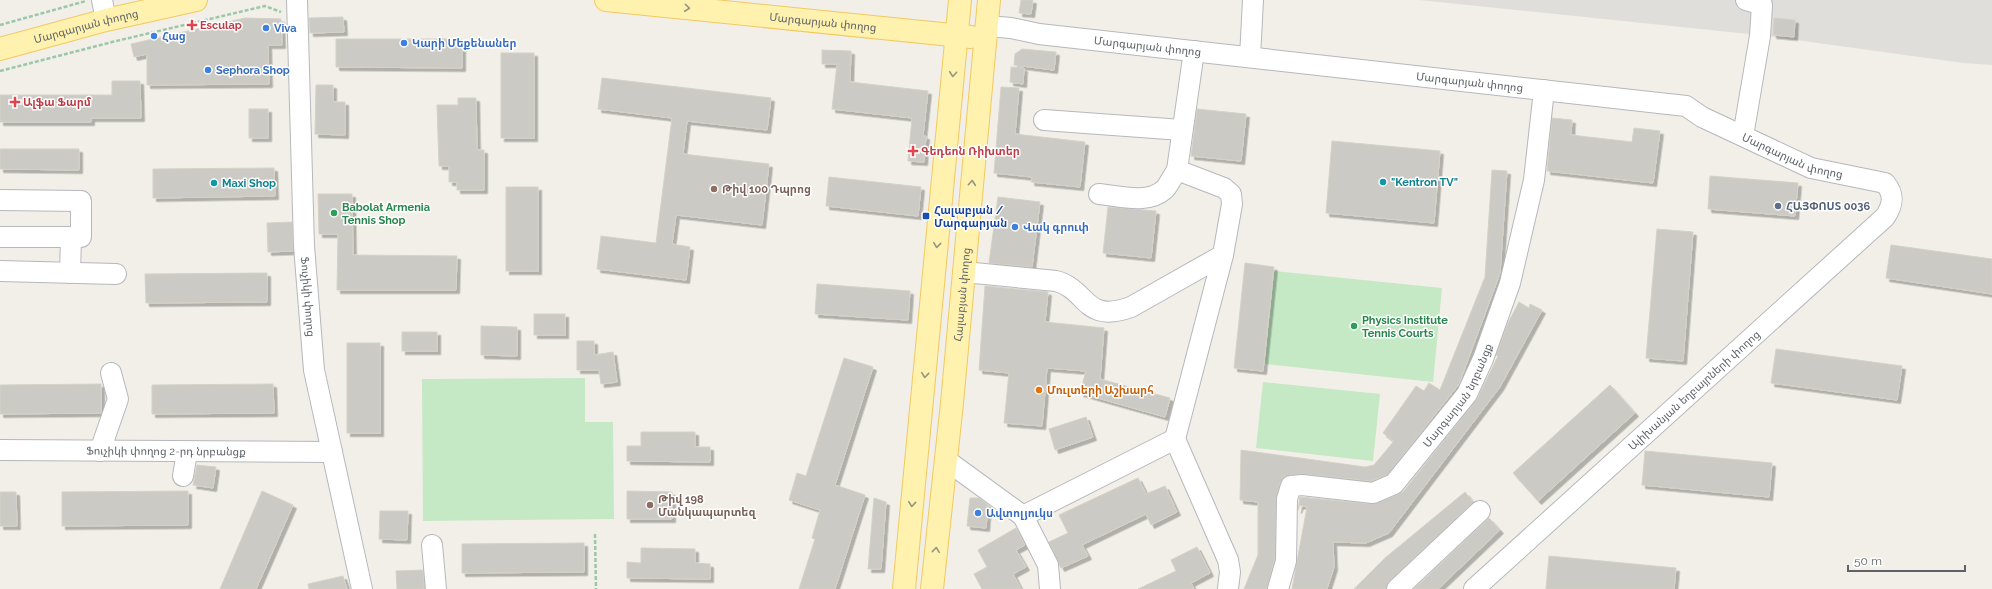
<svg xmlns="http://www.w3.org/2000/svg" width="1992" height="589" viewBox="0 0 1992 589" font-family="Raleway,'Noto Sans Armenian',sans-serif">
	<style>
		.industrial { fill: #e0deda }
		.green { fill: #c5e8c5 }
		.building { fill: #cccac5; stroke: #d6d1c6; filter: url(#shadow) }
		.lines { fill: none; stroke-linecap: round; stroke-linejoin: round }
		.minor-casing { stroke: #b5b8bc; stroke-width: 22 }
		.major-casing { stroke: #f2c960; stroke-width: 24 }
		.path { stroke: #9cc7a9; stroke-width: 2.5; stroke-dasharray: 4 2; stroke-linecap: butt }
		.minor { stroke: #fff; stroke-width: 20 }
		.major { stroke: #fff2af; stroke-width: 22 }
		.oneway { stroke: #979581 }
		.health-dot { fill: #e0444e; stroke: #fff; stroke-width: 1.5 }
		.shop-dot { fill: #3f7fe0; stroke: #fff; stroke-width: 1.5 }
		.culture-dot { fill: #0f9aa8; stroke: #fff; stroke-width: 1.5 }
		.education-dot { fill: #8d6e63; stroke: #fff; stroke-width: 1.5 }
		.service-dot { fill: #5c6f8a; stroke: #fff; stroke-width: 1.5 }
		.leisure-dot { fill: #2e9e5b; stroke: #fff; stroke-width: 1.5 }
		.transit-dot { fill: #1a4fb4; stroke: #fff; stroke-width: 1.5 }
		.food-dot { fill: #e8710a; stroke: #fff; stroke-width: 1.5 }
		.labels { text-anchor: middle; stroke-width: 3; stroke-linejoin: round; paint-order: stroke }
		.street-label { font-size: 11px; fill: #5f6368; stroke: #fff }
		.health-label { font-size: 11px; font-weight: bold; fill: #be3a42; stroke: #fff; text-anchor: start }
		.shop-label { font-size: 11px; font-weight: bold; fill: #366cbe; stroke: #fff; text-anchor: start }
		.culture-label { font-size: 11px; font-weight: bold; fill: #0d838f; stroke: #fff; text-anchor: start }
		.education-label { font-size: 11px; font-weight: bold; fill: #785e54; stroke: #fff; text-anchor: start }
		.service-label { font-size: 11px; font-weight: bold; fill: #4e5e75; stroke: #fff; text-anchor: start }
		.leisure-label { font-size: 11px; font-weight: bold; fill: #27864d; stroke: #fff; text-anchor: start }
		.transit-label { font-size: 11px; font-weight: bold; fill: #164399; stroke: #fff; text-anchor: start }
		.food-label { font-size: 11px; font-weight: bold; fill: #c56008; stroke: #fff; text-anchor: start }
	</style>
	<defs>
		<filter id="shadow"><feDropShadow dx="3.5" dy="3.5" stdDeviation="0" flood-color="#0004"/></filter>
	</defs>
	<rect width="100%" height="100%" fill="#f1efe8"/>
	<path class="industrial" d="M1419 0H1992V65L1963 63 1768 36Z"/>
	<g class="green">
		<path d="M1274 271 1442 288 1433 382 1265 364Z"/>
		<path d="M585 378V422H613L614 519 423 521 422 379Z"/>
		<path d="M1263 382 1380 394 1373 461 1256 448Z"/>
	</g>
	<g class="building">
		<path d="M1021 0H1033L1031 14 1019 13Z"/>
		<path d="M343 17 344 32 310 33 309 18Z"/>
		<path d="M245 18 281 19 282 45H268L269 84 147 85V54L134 57 131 44Z"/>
		<path d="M1774 18 1795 20 1794 37 1773 35Z"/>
		<path d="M336 39H462V68L336 67Z"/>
		<path d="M1022 49 1056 52 1054 70 1014 65 1015 54Z"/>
		<path d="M822 50 851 51 850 82 928 91 923 136H926L924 162 908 161 912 118 832 109 837 64H822Z"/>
		<rect x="501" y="53" width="33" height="85"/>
		<path d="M1011 67 1024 68 1023 84 1010 82Z"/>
		<path d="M602 78 771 98 767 130 687 121 683 154 769 164 762 225 676 215 672 244 690 247 686 280 597 269 601 236 656 243 672 118 598 109Z"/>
		<path d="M112 81H140L141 118H91V122H0V95H112Z"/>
		<path d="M316 85H333V102H345V135L315 134Z"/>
		<path d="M1001 87 1019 88 1015 134 1085 142 1080 187 1031 182 1032 177 994 173Z"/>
		<path d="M458 98H476L477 150H484V190H457V182H449V166H439L437 105H458Z"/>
		<rect x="249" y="109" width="19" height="29"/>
		<path d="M1197 109 1246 114 1241 161 1191 156Z"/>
		<path d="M1552 118 1572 120 1571 135 1632 142 1634 128 1660 131 1653 183 1547 171Z"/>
		<path d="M1332 141 1440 151 1434 223 1326 213Z"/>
		<path d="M0 149H79V170L0 169Z"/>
		<path d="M274 168 275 196 153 198V169Z"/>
		<path d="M1492 170 1507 171 1500 273 1459 384 1387 475 1371 481 1303 474 1290 475 1283 477 1280 483 1276 499 1275 559 1267 587 1266 589H1244L1258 555V502L1240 500 1241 450 1365 467 1374 465 1394 441 1383 433 1416 386 1424 391 1429 383 1440 390 1485 277Z"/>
		<path d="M1710 176 1798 183 1795 216 1708 209Z"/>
		<path d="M829 177 921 187 918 216 826 206Z"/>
		<rect x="506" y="187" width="32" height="84"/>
		<path d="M318 194H352L353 255 457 256 456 290H337L338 234H319Z"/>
		<path d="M998 197 1040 202 1032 267 989 263Z"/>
		<path d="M1108 207 1156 211 1151 258 1103 253Z"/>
		<path d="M292 222 293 251 268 252 267 223Z"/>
		<path d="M1657 229 1693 232 1683 361 1646 358Z"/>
		<path d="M1891 245 1992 259V294L1886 278Z"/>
		<path d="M1245 263 1274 267 1263 371 1234 368Z"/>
		<path d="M267 273V302L146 303 145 274Z"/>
		<path d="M817 284 910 291 908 320 815 314Z"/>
		<path d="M985 286 1048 292 1045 322 1104 328 1100 379 1170 398 1165 417 1080 393 1086 371 1047 368 1042 426 1004 423 1009 373 979 370Z"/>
		<path d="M1519 302 1529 308 1530 304 1542 310 1500 387 1389 533 1366 543 1333 542 1334 567 1327 589H1292L1307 507 1300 505 1298 510 1300 497 1372 504 1403 492 1477 399 1498 356 1496 355 1508 323Z"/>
		<rect x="534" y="314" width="31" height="21"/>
		<path d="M481 326 517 327V356L481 355Z"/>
		<rect x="402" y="332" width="35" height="19"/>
		<path d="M577 341H594V355L613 352 617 382 601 384 599 370H577Z"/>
		<rect x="347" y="343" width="33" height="90"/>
		<path d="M1776 349 1902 366 1897 400 1771 383Z"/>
		<path d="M844 358 873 367 835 485 865 495 835 589H799L815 539 812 538 820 510 789 500 797 473 806 476Z"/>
		<path d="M101 384V413L0 414V385Z"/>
		<path d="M273 384 274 413 152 414V385Z"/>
		<path d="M1610 385 1635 413 1538 501 1513 473Z"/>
		<path d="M1086 417 1093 437 1055 450 1049 429Z"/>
		<path d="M641 432H695V447H710V462L627 461V446H641Z"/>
		<path d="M1645 451 1772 463 1769 497 1642 485Z"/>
		<path d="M197 465 216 467 213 488 193 485Z"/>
		<path d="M1138 478 1146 494 1165 486 1177 512 1151 525 1146 514 1082 545 1088 556 1061 568 1049 542 1068 533 1059 515Z"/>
		<path d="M188 491V525L62 526V492Z"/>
		<path d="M262 491 293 505 261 578 256 589H220Z"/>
		<path d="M627 491 672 492V519H627Z"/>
		<path d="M0 492H16L17 526H0Z"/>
		<path d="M1465 492 1473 502 1389 581 1386 589H1354L1385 558Z"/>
		<path d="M874 498 886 502 881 569H868Z"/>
		<path d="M970 498H979L988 505 986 528 967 526Z"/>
		<path d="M380 511H408L407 540 379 539Z"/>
		<path d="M1489 518 1500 530 1438 589H1414Z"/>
		<path d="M1016 528 1025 545 1016 550 1026 567 1013 574 1021 589H982L974 574 987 567 978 550Z"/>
		<path d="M584 543V572L462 573V544Z"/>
		<path d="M1197 547 1210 573 1191 583 1194 589H1138L1176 571 1171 560Z"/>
		<path d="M641 548 695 549V563L710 564V579L627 578V562L641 563Z"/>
		<path d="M1549 556 1676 568 1674 589H1546Z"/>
		<path d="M423 570 424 589H397L396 571Z"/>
		<path d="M343 576 347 589H309L308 584Z"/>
	</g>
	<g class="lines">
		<defs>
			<g id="minor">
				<path d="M102 0 106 20"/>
				<path id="s1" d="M297 0 304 246 314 370 362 589"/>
				<path id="s2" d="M987 26 1011 28 1039 34 1686 106 1702 117 1811 168 1885 183C1895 195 1893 205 1885 217L1474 589"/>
				<path d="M1194 51 1177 170 1224 188 1231 194 1232 204 1223 255 1175 439 1228 560 1230 572 1228 589"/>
				<path d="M1250 57 1253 0"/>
				<path d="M1044 120 1182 130"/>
				<path d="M1743 136 1760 36 1762 5 1746 0"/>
				<path d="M1099 194C1119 196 1148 205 1165 189 1169 184 1173 176 1177 170"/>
				<path d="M0 200 81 201V237H0"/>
				<path d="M0 271 116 274"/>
				<path d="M964 272 1056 281C1089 290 1083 324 1131 307L1223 255"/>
				<path d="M70 273 71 238"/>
				<path id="s3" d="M0 450 332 452"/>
				<path d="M100 451 118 399 111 373"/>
				<path d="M946 460 1023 516 1175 439"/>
				<path d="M183 476 187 452"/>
				<path d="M1023 516 1048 565 1050 589"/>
				<path d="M432 545 436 589"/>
				<path id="s4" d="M1278 589 1286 561 1287 499 1291 486 1302 485 1373 493 1394 484 1467 394 1483 359 1510 283 1534 180 1544 90"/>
				<path d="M1397 589 1480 511"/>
			</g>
			<g id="major">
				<path id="s5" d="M606 0 971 37"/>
				<path id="s6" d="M0 49 106 20 196 0"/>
				<path d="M904 589 960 0"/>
				<path id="s7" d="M932 589 952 403 989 0"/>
			</g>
		</defs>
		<use href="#minor" class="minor-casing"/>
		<use href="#major" class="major-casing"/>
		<g class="path">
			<path d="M0 25 86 1"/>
			<path d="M0 71 112 42 265 6 281 12"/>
			<path d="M595 534 596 589"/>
		</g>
		<use href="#minor" class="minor"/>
		<use href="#major" class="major"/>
	</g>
	<defs><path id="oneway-chevron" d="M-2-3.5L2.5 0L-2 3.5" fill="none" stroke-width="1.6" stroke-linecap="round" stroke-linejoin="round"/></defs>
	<g class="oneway">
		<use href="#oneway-chevron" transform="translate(687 8) rotate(6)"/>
		<use href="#oneway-chevron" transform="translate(953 74) rotate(95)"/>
		<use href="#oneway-chevron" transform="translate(972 183) rotate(-85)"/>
		<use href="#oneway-chevron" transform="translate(937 245) rotate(96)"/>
		<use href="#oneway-chevron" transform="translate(925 375) rotate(96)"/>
		<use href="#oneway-chevron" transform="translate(912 504) rotate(96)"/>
		<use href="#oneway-chevron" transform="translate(936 550) rotate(-84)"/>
	</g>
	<g class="health-dot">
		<path d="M190 19h4v4h4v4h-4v4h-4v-4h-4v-4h4z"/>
		<path d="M13 96h4v4h4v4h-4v4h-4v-4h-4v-4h4z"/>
		<path d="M911 145h4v4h4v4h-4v4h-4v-4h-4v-4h4z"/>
	</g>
	<g class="shop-dot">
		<circle cx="266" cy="28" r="4"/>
		<circle cx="154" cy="36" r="4"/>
		<circle cx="404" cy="43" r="4"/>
		<circle cx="208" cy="70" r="4"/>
		<circle cx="1015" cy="227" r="4"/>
		<circle cx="978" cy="513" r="4"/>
	</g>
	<g class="culture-dot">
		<circle cx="1383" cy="182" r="4"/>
		<circle cx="214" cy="183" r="4"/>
	</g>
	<g class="education-dot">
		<circle cx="714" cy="189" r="4"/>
		<circle cx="650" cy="505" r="4"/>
	</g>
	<circle class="service-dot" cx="1778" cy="206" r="4"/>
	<g class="leisure-dot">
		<circle cx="334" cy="213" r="4"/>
		<circle cx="1354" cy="326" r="4"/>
	</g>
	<rect class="transit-dot" x="922" y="212" width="8" height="8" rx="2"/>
	<circle class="food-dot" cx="1039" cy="390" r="4"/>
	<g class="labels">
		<g class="street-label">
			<text dy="4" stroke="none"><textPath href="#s5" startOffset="218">Մարգարյան փողոց</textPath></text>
			<text dy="4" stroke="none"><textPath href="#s6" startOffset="89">Մարգարյան փողոց</textPath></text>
			<text dy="4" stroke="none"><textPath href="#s2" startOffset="162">Մարգարյան փողոց</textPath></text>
			<text dy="4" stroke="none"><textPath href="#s2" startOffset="486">Մարգարյան փողոց</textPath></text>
			<text dy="4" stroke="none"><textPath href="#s2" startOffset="822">Մարգարյան փողոց</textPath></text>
			<text dy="4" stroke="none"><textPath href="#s7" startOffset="296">Հալաբյան փողոց</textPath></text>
			<text dy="4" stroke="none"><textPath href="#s1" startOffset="297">Ֆուչիկի փողոց</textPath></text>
			<text transform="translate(1694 390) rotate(-42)" y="4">Ալիխանյան եղբայրների փողոց</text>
			<text dy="4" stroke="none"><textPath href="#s4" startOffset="320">Մարգարյան նրբանցք</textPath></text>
			<text dy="4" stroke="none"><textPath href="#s3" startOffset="166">Ֆուչիկի փողոց 2-րդ նրբանցք</textPath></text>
		</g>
		<g class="health-label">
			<text x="200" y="29">Esculap</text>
			<text x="23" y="106">Ալֆա Ֆարմ</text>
			<text x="921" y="155">Գեդեոն Ռիխտեր</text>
		</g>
		<g class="shop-label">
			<text x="274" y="32">Viva</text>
			<text x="162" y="40">Հաց</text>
			<text x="412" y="47">Կարի Մեքենաներ</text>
			<text x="216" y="74">Sephora Shop</text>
			<text x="1023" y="231">Վակ գրուփ</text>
			<text x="986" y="517">Ավտոլյուկս</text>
		</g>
		<g class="culture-label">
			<text x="1391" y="186">"Kentron TV"</text>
			<text x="222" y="187">Maxi Shop</text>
		</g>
		<g class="education-label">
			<text x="722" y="193">Թիվ 100 Դպրոց</text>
			<text x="658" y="503">Թիվ 198<tspan x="658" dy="13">Մանկապարտեզ</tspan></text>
		</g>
		<g class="service-label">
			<text x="1786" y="210">ՀԱՅՓՈՍՏ 0036</text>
		</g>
		<g class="leisure-label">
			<text x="342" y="211">Babolat Armenia<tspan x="342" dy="13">Tennis Shop</tspan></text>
			<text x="1362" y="324">Physics Institute<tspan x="1362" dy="13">Tennis Courts</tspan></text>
		</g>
		<g class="transit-label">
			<text x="934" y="214">Հալաբյան /<tspan x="934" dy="13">Մարգարյան</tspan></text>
		</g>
		<g class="food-label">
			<text x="1047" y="394">Մուլտերի Աշխարհ</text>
		</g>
	</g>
	<path d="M1848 565v6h117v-6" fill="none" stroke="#5f6368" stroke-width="2"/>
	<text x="1854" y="565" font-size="12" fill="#5f6368" stroke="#ffffff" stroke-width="3" paint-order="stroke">50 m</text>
</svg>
